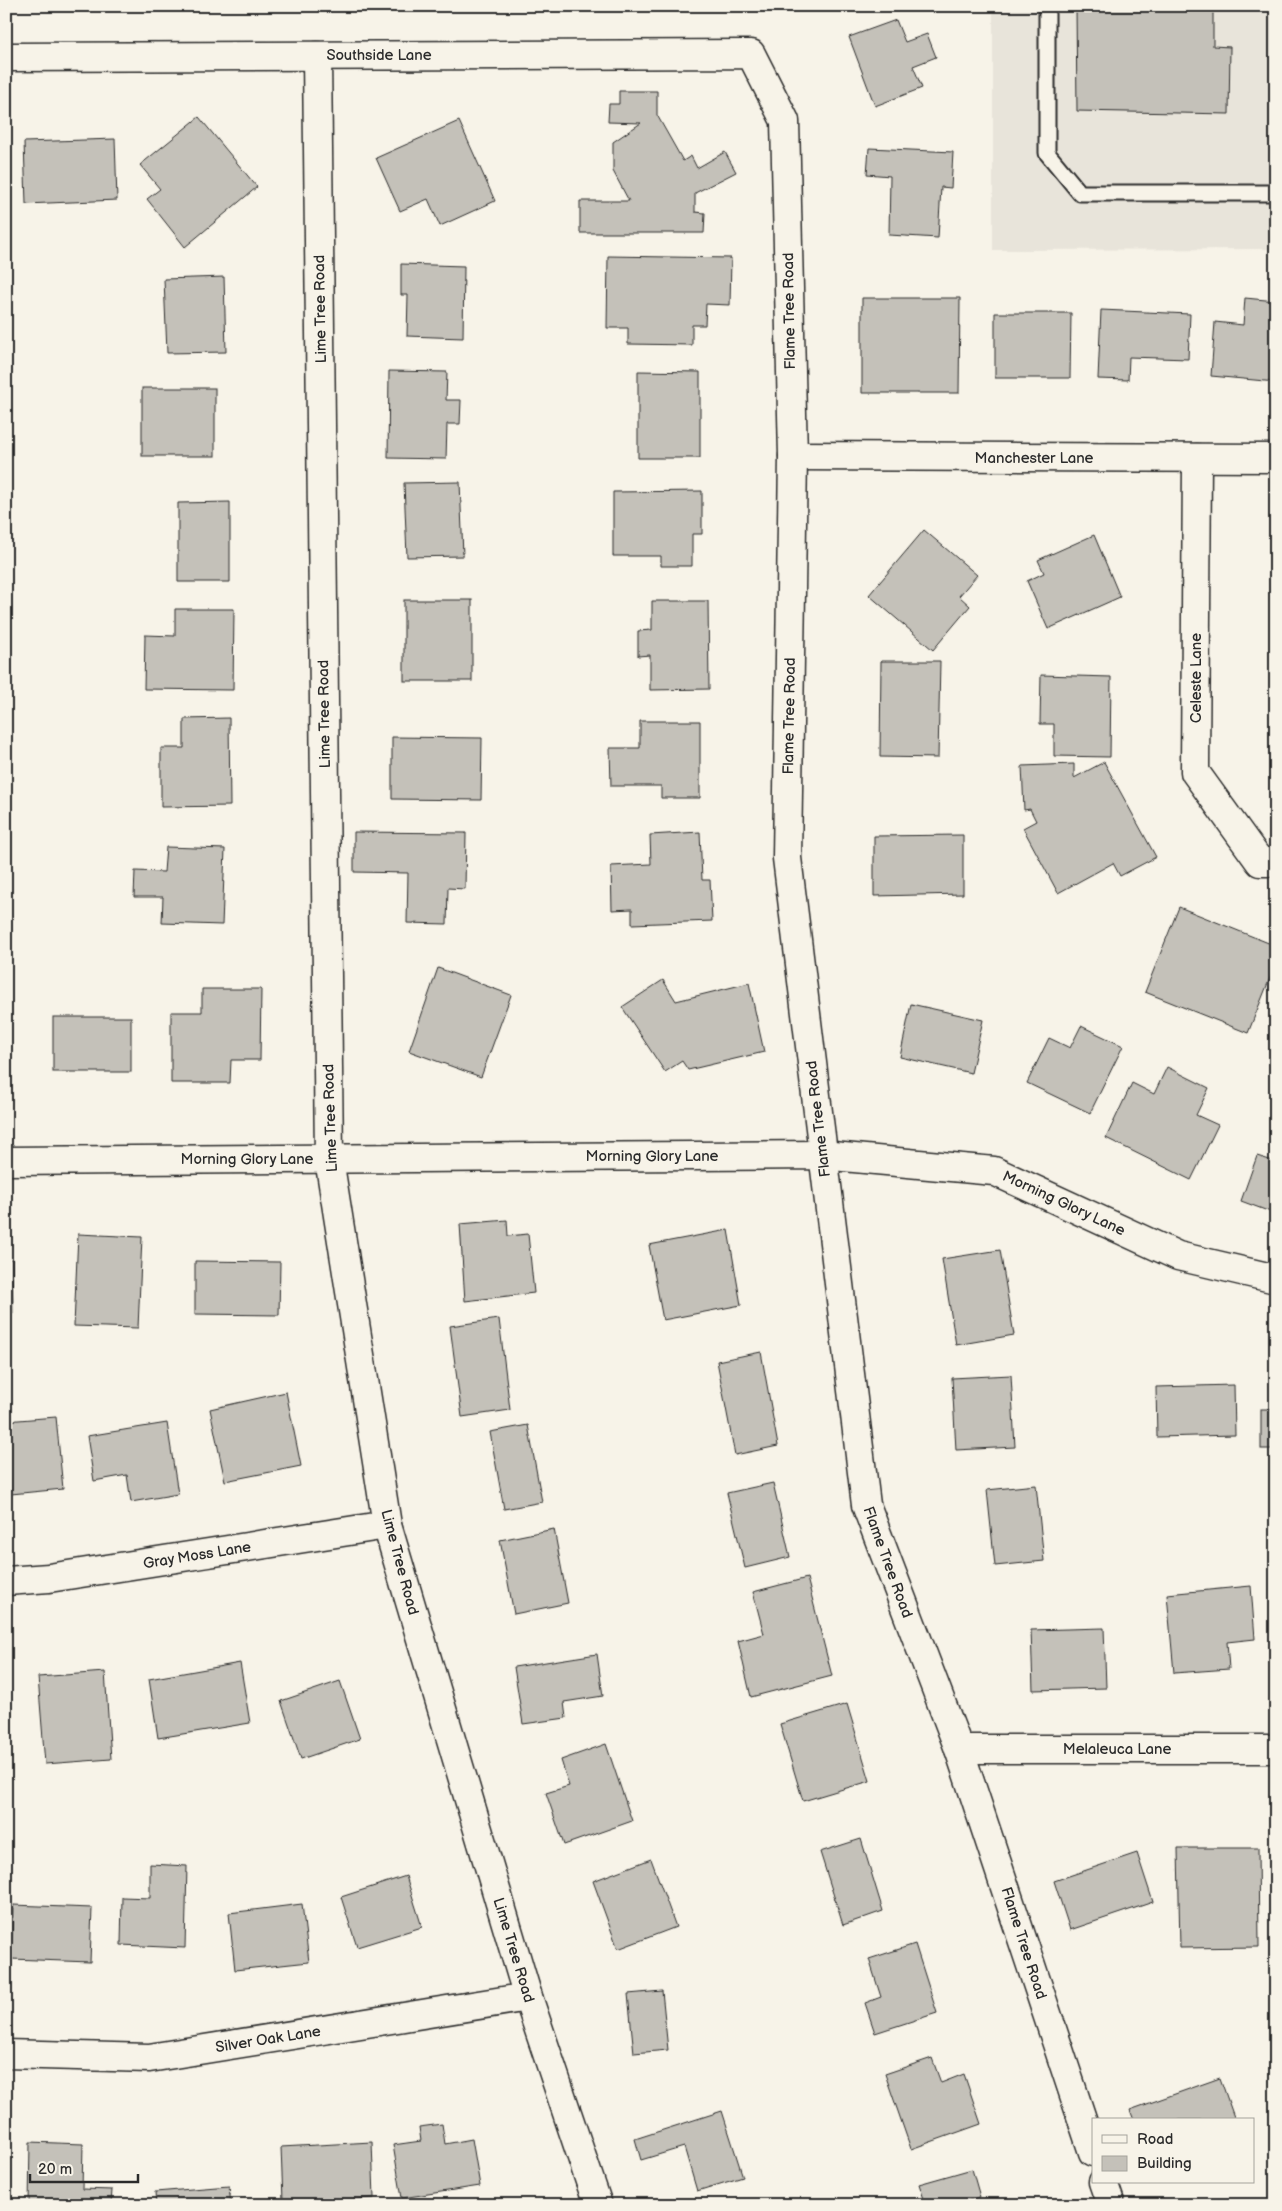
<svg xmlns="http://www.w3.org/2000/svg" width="1282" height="2211" viewBox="0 0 1282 2211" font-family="'Balsamiq Sans',sans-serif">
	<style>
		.built { fill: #e8e4da }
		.building { fill: #c4c1b9; stroke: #2b2b2b }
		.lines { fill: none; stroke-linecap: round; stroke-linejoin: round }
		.lane-casing { stroke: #2b2b2b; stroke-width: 19 }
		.street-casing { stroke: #2b2b2b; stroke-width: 31 }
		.lane { stroke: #f7f3e8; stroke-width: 15 }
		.street { stroke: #f7f3e8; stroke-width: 28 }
		.labels { text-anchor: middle; stroke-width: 5; stroke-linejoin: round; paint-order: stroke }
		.street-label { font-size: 15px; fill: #2b2b2b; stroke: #f7f3e8 }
	</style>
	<rect width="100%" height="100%" fill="#f7f3e8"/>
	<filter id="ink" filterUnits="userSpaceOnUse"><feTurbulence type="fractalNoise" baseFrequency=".02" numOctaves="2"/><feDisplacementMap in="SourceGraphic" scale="10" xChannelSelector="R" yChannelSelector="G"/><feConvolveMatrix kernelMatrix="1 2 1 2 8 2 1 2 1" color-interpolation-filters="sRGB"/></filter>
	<g filter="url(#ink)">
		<path class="built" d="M993 6H1276V249L993 250Z"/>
		<g class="building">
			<path d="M1076 6H1213V46L1230 47 1229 114 1077 111Z"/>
			<path d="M896 20 905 42 927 34 936 57 913 66 922 88 875 106 849 37Z"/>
			<path d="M619 91H657V115L683 161 691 156 697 168 725 152 736 172 695 193V212L705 213 704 233H580V201H629L613 171V142L641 123 608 122 609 104H619Z"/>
			<path d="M199 117 257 187 185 247 147 199 160 189 140 165Z"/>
			<path d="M459 121 495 201 440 226 428 199 400 211 376 158Z"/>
			<path d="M115 139 117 200 26 204 24 142Z"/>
			<path d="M869 148 953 152 951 188 941 187 938 238 889 235 890 176 867 174Z"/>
			<path d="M608 256 731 258 730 305 706 304 705 325H692V345L628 344V328H607Z"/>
			<path d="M401 264 464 266 463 338 407 336 408 295H401Z"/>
			<path d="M224 277 226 352 167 353 164 279Z"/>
			<path d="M862 298H960L959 393H862Z"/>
			<path d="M1245 298 1276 301V382L1211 376 1215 322 1243 325Z"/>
			<path d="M1101 310 1190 314 1188 359 1129 357 1128 380 1098 379Z"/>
			<path d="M995 313H1071L1070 378H995Z"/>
			<path d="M389 371 447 372 446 400H461L460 424H447L446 459 388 458Z"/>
			<path d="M638 371 700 372V458H638Z"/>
			<rect x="142" y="388" width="73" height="68"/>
			<path d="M460 482 463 556 407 557 404 483Z"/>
			<path d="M702 491V534H692V566H661V556H613V492Z"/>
			<path d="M230 502V582H178V503Z"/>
			<path d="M924 530 977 575 959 596 970 606 933 650 869 595Z"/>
			<path d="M1094 535 1120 597 1048 629 1027 581 1044 573 1038 560Z"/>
			<path d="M1276 573V592L1269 575Z"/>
			<rect x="404" y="600" width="68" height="81"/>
			<path d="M652 601H708L709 689 650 690V655L638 656V631L652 630Z"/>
			<path d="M175 609H234L233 690 144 689 145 635 175 636Z"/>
			<path d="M881 661H940L938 758 880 757Z"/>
			<path d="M1041 675 1111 677 1110 757 1054 756V724H1040Z"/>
			<path d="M229 718 230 806 161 807V748H184V719Z"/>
			<path d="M640 721H700V798H661V786H611L610 748H640Z"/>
			<path d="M392 737 482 738 481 800 392 799Z"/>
			<path d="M1104 762 1156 857 1120 876 1113 863 1058 893 1023 828 1036 821 1030 809 1024 810 1022 766 1074 764V778Z"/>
			<path d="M354 832 466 833 465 889 448 888 447 924 407 923 408 873 354 872Z"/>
			<path d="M700 832 702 880H710L712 921 632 924V909L612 910 611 866 651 864 650 835Z"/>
			<path d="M963 835V894L874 896V836Z"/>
			<path d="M166 847 225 849 222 925 162 923 163 897H134L135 871 164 872Z"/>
			<path d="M1179 907 1276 946V963L1248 1033 1145 992Z"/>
			<path d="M438 968 511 995 481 1077 409 1051Z"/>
			<path d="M663 980 676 1001 749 983 764 1052 688 1070 682 1061 665 1072 622 1007Z"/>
			<path d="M202 989H261L260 1060H231L230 1083H171V1012H202Z"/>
			<path d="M911 1004 983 1020 971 1073 900 1057Z"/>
			<rect x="53" y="1017" width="78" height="55"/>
			<path d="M1081 1026 1123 1046 1090 1113 1027 1083 1049 1038 1070 1048Z"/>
			<path d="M1167 1067 1209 1088 1196 1115 1218 1125 1191 1180 1106 1138 1132 1083 1154 1094Z"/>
			<path d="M1257 1156 1276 1162V1214L1241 1201Z"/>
			<path d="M507 1220 508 1236 528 1234 534 1293 465 1301 460 1224Z"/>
			<path d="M728 1230 741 1305 663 1320 649 1245Z"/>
			<path d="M78 1234 142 1237 138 1328 74 1326Z"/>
			<path d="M1000 1250 1014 1335 956 1345 942 1259Z"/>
			<path d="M12 1259 13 1314H6V1260Z"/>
			<path d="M195 1261 280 1262 279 1315 195 1314Z"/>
			<path d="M499 1319 510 1410 462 1417 450 1326Z"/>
			<path d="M761 1352 778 1446 735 1455 717 1361Z"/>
			<path d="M1011 1375 1015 1447 956 1450 952 1378Z"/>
			<path d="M1234 1385 1235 1435 1157 1437 1156 1387Z"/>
			<path d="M286 1392 301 1466 225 1481 210 1409Z"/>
			<rect x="1261" y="1409" width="15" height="40"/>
			<path d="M56 1417 63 1489 11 1494 6 1421Z"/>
			<path d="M167 1423 178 1494 131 1502 127 1475 94 1481 87 1436Z"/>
			<path d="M528 1425 542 1502 504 1509 490 1432Z"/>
			<path d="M773 1483 790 1557 745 1568 727 1493Z"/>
			<path d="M1036 1485 1044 1561 995 1566 987 1490Z"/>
			<path d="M554 1529 568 1603 514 1614 500 1540Z"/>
			<path d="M807 1578 832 1676 751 1697 738 1641 764 1634 753 1592Z"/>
			<path d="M1251 1586 1255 1639 1227 1642 1229 1669 1174 1673 1167 1594Z"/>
			<path d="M1104 1628 1106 1688 1033 1690 1031 1630Z"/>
			<path d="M597 1654 603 1696 564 1702 566 1718 523 1724 514 1667Z"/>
			<path d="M240 1663 250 1723 158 1738 149 1679Z"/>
			<path d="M105 1672 111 1759 45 1764 38 1677Z"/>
			<path d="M340 1681 360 1739 301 1759 281 1701Z"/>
			<path d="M847 1704 870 1781 803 1801 780 1724Z"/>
			<path d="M606 1744 632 1821 564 1845 546 1793 569 1786 561 1760Z"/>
			<path d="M861 1839 883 1911 843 1925 820 1852Z"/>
			<path d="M1178 1848H1258L1259 1947 1180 1948Z"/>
			<path d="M1137 1853 1153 1902 1070 1930 1054 1881Z"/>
			<path d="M651 1859 676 1927 618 1949 593 1881Z"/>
			<path d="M150 1864 187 1866 185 1948 121 1945 122 1897 150 1898Z"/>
			<path d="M406 1876 422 1927 357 1947 341 1897Z"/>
			<path d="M302 1904 309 1962 235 1970 229 1913Z"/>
			<path d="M13 1905 92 1908 90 1962 11 1959Z"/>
			<path d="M915 1944 937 2013 875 2033 865 2003 881 1997 869 1959Z"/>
			<path d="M662 1991 668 2050 634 2053 628 1994Z"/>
			<path d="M932 2058 941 2083 964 2074 981 2124 911 2149 885 2074Z"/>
			<path d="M1220 2078 1235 2120H1134L1130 2110Z"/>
			<path d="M722 2111 743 2177 697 2191 684 2147 641 2160 635 2139Z"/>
			<path d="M442 2124 445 2144 472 2139 480 2186 402 2198 393 2145 421 2141 419 2127Z"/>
			<path d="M30 2142 83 2144 82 2189 112 2190 111 2205H29Z"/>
			<path d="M372 2142 374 2198 338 2200V2205H309V2200L283 2201 281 2147Z"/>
			<path d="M972 2169 980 2197 951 2205H926L919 2184Z"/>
			<path d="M229 2186 231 2205H156L155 2192Z"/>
		</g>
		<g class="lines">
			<defs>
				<path id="lane" d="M1047 6V153L1080 193H1276"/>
				<g id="street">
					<path d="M317 56 329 1159 387 1525 528 1997 598 2205"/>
					<path d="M6 57 751 54 785 121 793 456 787 858 866 1505 959 1749 1093 2152"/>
					<path d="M793 456 1276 458"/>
					<path d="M1197 458 1195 772 1260 862H1276"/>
					<path d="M6 1161 822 1155 994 1171 1178 1256 1276 1279"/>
					<path d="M6 1581 49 1578 387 1525"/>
					<path d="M959 1749H1276"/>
					<path d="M6 2054 149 2058 528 1997"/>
					<path d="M1103 2182 1111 2205"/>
				</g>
			</defs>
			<use href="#lane" class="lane-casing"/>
			<use href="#street" class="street-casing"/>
			<use href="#lane" class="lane"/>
			<use href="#street" class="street"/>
		</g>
	</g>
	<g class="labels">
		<g class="street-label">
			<text x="379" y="60">Southside Lane</text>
			<text transform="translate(320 309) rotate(-91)" y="5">Lime Tree Road</text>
			<text transform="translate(789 311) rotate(-91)" y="5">Flame Tree Road</text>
			<text x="1034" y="463">Manchester Lane</text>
			<text transform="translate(1196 678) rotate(-90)" y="5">Celeste Lane</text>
			<text transform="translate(324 714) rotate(-91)" y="5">Lime Tree Road</text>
			<text transform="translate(789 716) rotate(-89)" y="5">Flame Tree Road</text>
			<text transform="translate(330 1118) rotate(-92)" y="5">Lime Tree Road</text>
			<text transform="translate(818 1119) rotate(-97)" y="5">Flame Tree Road</text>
			<text x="652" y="1161">Morning Glory Lane</text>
			<text x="247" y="1164">Morning Glory Lane</text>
			<text transform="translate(1064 1203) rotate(25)" y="5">Morning Glory Lane</text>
			<text transform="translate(197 1555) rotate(-9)" y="5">Gray Moss Lane</text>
			<text transform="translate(400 1562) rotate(75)" y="5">Lime Tree Road</text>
			<text transform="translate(888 1562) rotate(70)" y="5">Flame Tree Road</text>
			<text x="1117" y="1754">Melaleuca Lane</text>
			<text transform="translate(1024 1943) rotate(72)" y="5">Flame Tree Road</text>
			<text transform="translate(514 1950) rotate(73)" y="5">Lime Tree Road</text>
			<text transform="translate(268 2039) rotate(-9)" y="5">Silver Oak Lane</text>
		</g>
	</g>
	<rect width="1282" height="2211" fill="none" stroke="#f7f3e8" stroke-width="25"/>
	<rect x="12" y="12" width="1257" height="2186" fill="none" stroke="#2b2b2b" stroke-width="2" filter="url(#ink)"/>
	<rect x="1092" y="2118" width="162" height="65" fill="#f7f3e8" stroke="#a5a39c"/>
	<rect x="1102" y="2135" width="25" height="8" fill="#f7f3e8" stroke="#a5a39c"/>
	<text x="1137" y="2144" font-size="15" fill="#2b2b2b">Road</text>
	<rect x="1102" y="2156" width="25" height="15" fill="#c4c1b9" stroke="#a5a39c"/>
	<text x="1137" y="2168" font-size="15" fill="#2b2b2b">Building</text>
	<path d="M30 2174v8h108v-8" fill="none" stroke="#2b2b2b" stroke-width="2.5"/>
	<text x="38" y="2174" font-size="15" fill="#2b2b2b" stroke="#f7f3e8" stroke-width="4" paint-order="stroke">20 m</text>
</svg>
